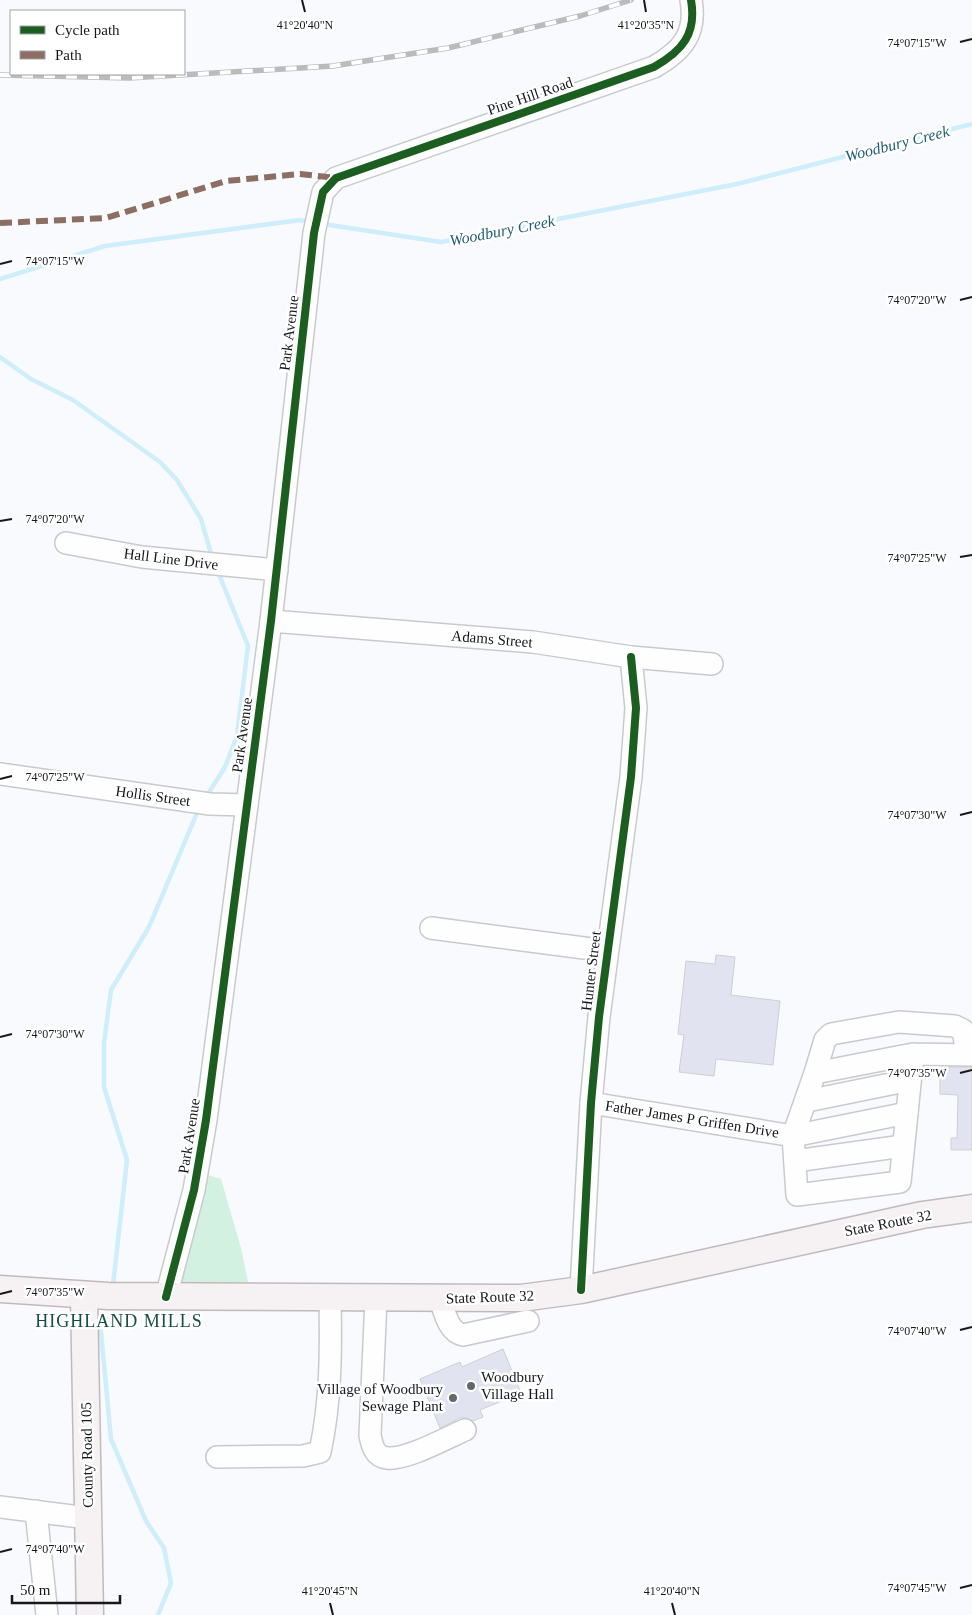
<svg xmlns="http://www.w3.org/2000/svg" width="972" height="1615" viewBox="0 0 972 1615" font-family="Georgia,serif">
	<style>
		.green { fill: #d2f1e0 }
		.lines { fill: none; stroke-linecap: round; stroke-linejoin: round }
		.stream { stroke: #cdeefa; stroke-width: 4.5 }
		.building { fill: #e2e3f1; stroke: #cecfd2 }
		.minor-casing { stroke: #c9cacd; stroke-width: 24 }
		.major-casing { stroke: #c2b9bd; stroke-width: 29 }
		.minor { stroke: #fefeff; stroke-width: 21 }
		.major { stroke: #f6f1f3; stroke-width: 26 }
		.rail-casing { stroke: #bbbbbc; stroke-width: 5.5 }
		.rail { stroke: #fff; stroke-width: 4; stroke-dasharray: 11; stroke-linecap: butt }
		.quiet { stroke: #8d6e63; stroke-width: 6; stroke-dasharray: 12 6; stroke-linecap: butt }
		.cycleway-casing { stroke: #fff; stroke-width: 11 }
		.cycleway { stroke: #1b5e20; stroke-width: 8 }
		.ticks { fill: none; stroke: #16181c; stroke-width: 2 }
		.poi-dot { fill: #65676b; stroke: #fff; stroke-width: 2 }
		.labels { text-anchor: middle; stroke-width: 5; stroke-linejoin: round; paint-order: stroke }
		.street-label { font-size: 15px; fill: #16181c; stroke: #fff }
		.poi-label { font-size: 15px; fill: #16181c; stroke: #fff; text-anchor: start }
		.water-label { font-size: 16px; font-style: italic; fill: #1f5f71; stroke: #fff }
		.quarter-label { font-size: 18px; letter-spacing: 1px; fill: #164e45; stroke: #fff }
		.ticks-label { font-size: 12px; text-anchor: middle; fill: #16181c; stroke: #fff; stroke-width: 5; stroke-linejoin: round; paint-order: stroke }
	</style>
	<rect width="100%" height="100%" fill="#f8fafd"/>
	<path class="green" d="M204 1174 221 1179 241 1248 250 1291 174 1293Z"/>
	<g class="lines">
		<g class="stream">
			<path d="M323 224 441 242 737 184 972 124"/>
			<path d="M0 279 105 246 300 220 311 222"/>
			<path d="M0 357 31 379 73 400 160 462 177 480 201 519 212 557"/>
			<path d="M206 797 225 767 237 736 248 646 218 572"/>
			<path d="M113 1285 127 1160 104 1087V1043L111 990 149 927 199 808"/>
			<path d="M100 1321 111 1439 146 1521 164 1548 171 1583 158 1615"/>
		</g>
	</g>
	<g class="building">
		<path d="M716 955 735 957 731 995 780 1001 773 1065 716 1059 714 1076 679 1072 684 1035 678 1034 686 961 715 964Z"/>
		<path d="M944 1067H972V1150H951V1138H957L958 1095 940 1094V1069H944Z"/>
		<path d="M503 1349 521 1393 480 1410 483 1417 473 1421 467 1418H460L440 1428 420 1379 460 1362 462 1367Z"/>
	</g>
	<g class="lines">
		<defs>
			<g id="minor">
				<path d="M66 543 142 557 277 570"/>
				<path d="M271 621 533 642 631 657 712 664"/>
				<path d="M0 774 210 804 247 805"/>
				<path d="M431 928 607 951"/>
				<path d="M913 1054 900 1182 797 1195 793 1136 815 1073 913 1054 972 1055"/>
				<path d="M815 1073 825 1040 831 1034 899 1022 955 1026 963 1030 967 1054"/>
				<path d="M807 1101 910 1080"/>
				<path d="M591 1103 793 1136 907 1113"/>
				<path d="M795 1161 903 1146"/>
				<path d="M581 1290 591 1103 599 1017 631 777 636 708 631 657"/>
				<path d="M166 1297 194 1190 206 1120 271 621 314 233 323 192 336 178 654 67C682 51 697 34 691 0"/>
				<path d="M376 1299 370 1435C372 1446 375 1457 387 1458 407 1460 446 1438 465 1430"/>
				<path d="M440 1300C445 1312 448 1332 463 1335L528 1321"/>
				<path d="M217 1457 303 1456 320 1452C331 1401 331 1351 330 1299"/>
				<path d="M0 1507 88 1518"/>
				<path d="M36 1511 47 1615"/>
			</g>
			<g id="major">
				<path d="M0 1289 108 1296 521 1298 581 1290 922 1215 972 1208"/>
				<path d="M84 1295 90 1615"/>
			</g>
		</defs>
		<use href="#minor" class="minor-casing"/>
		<use href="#major" class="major-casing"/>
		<use href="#minor" class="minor"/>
		<use href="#major" class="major"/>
		<defs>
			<path id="rail" d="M0 75 129 78 333 66 448 48 580 16 631 0"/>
		</defs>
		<use href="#rail" class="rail-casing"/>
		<use href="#rail" class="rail"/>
		<path class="quiet" d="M0 223 106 218 226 181 300 174 336 178"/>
		<defs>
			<g id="cycleway">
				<path d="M581 1290 591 1103 599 1017 631 777 636 708 631 657"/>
				<path d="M166 1297 194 1190 206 1120 271 621 314 233 323 192 336 178 654 67C682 51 697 34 691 0"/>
			</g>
		</defs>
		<use href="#cycleway" class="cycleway-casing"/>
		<use href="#cycleway" class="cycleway"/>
	</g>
	<path class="ticks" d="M302 0 305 12M644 0 646 12M960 42 972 39M0 264 12 261M960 300 972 297M0 521 12 519M960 557 972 555M0 779 12 776M960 815 972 812M0 1037 12 1034M960 1073 972 1070M0 1294 12 1291M960 1330 972 1327M0 1552 12 1549M960 1588 972 1585M330 1603 333 1615M672 1603 675 1615"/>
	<g class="poi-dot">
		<circle cx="471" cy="1386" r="5"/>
		<circle cx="453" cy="1398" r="5"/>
	</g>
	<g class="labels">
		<g class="street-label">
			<text transform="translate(530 96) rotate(-19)" y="5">Pine Hill Road</text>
			<text transform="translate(289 333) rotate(-83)" y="5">Park Avenue</text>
			<text transform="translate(171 559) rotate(7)" y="5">Hall Line Drive</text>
			<text transform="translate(492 639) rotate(5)" y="5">Adams Street</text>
			<text transform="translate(242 735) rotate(-82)" y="5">Park Avenue</text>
			<text transform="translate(153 796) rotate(8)" y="5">Hollis Street</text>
			<text transform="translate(591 971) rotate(-83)" y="5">Hunter Street</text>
			<text transform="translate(692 1119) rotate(9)" y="5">Father James P Griffen Drive</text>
			<text transform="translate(189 1136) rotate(-81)" y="5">Park Avenue</text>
			<text transform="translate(888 1223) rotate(-11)" y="5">State Route 32</text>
			<text transform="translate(490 1297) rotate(-2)" y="5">State Route 32</text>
			<text transform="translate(87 1455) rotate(-91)" y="5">County Road 105</text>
		</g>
		<g class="poi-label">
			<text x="481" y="1382">Woodbury<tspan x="481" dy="17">Village Hall</tspan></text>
			<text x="443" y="1394" text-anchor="end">Village of Woodbury<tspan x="443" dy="17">Sewage Plant</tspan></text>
		</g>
		<g class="water-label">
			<text transform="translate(897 143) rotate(-14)" y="6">Woodbury Creek</text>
			<text transform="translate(502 230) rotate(-11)" y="6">Woodbury Creek</text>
		</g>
		<g class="quarter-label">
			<text x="119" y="1327">HIGHLAND MILLS</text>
		</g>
	</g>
	<g class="ticks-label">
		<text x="305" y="29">41°20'40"N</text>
		<text x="646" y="29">41°20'35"N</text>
		<text x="917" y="47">74°07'15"W</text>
		<text x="55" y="265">74°07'15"W</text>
		<text x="917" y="304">74°07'20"W</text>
		<text x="55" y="523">74°07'20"W</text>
		<text x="917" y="562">74°07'25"W</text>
		<text x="55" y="781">74°07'25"W</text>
		<text x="917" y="819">74°07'30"W</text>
		<text x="55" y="1038">74°07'30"W</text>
		<text x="917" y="1077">74°07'35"W</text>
		<text x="55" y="1296">74°07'35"W</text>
		<text x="917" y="1335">74°07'40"W</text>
		<text x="55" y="1553">74°07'40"W</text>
		<text x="917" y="1592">74°07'45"W</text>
		<text x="330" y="1595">41°20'45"N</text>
		<text x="672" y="1595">41°20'40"N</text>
	</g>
	<rect x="10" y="10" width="175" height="65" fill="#ffffff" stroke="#a2a3a4"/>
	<rect x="20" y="26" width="25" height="8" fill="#1b5e20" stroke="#a2a3a4"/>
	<text x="55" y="35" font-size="15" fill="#16181c">Cycle path</text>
	<rect x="20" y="51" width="25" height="8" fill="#8d6e63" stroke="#a2a3a4"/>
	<text x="55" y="60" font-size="15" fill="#16181c">Path</text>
	<path d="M12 1595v8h108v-8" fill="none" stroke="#16181c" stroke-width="2.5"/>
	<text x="20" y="1595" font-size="15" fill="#16181c" stroke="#ffffff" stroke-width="4" paint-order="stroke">50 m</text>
</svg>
